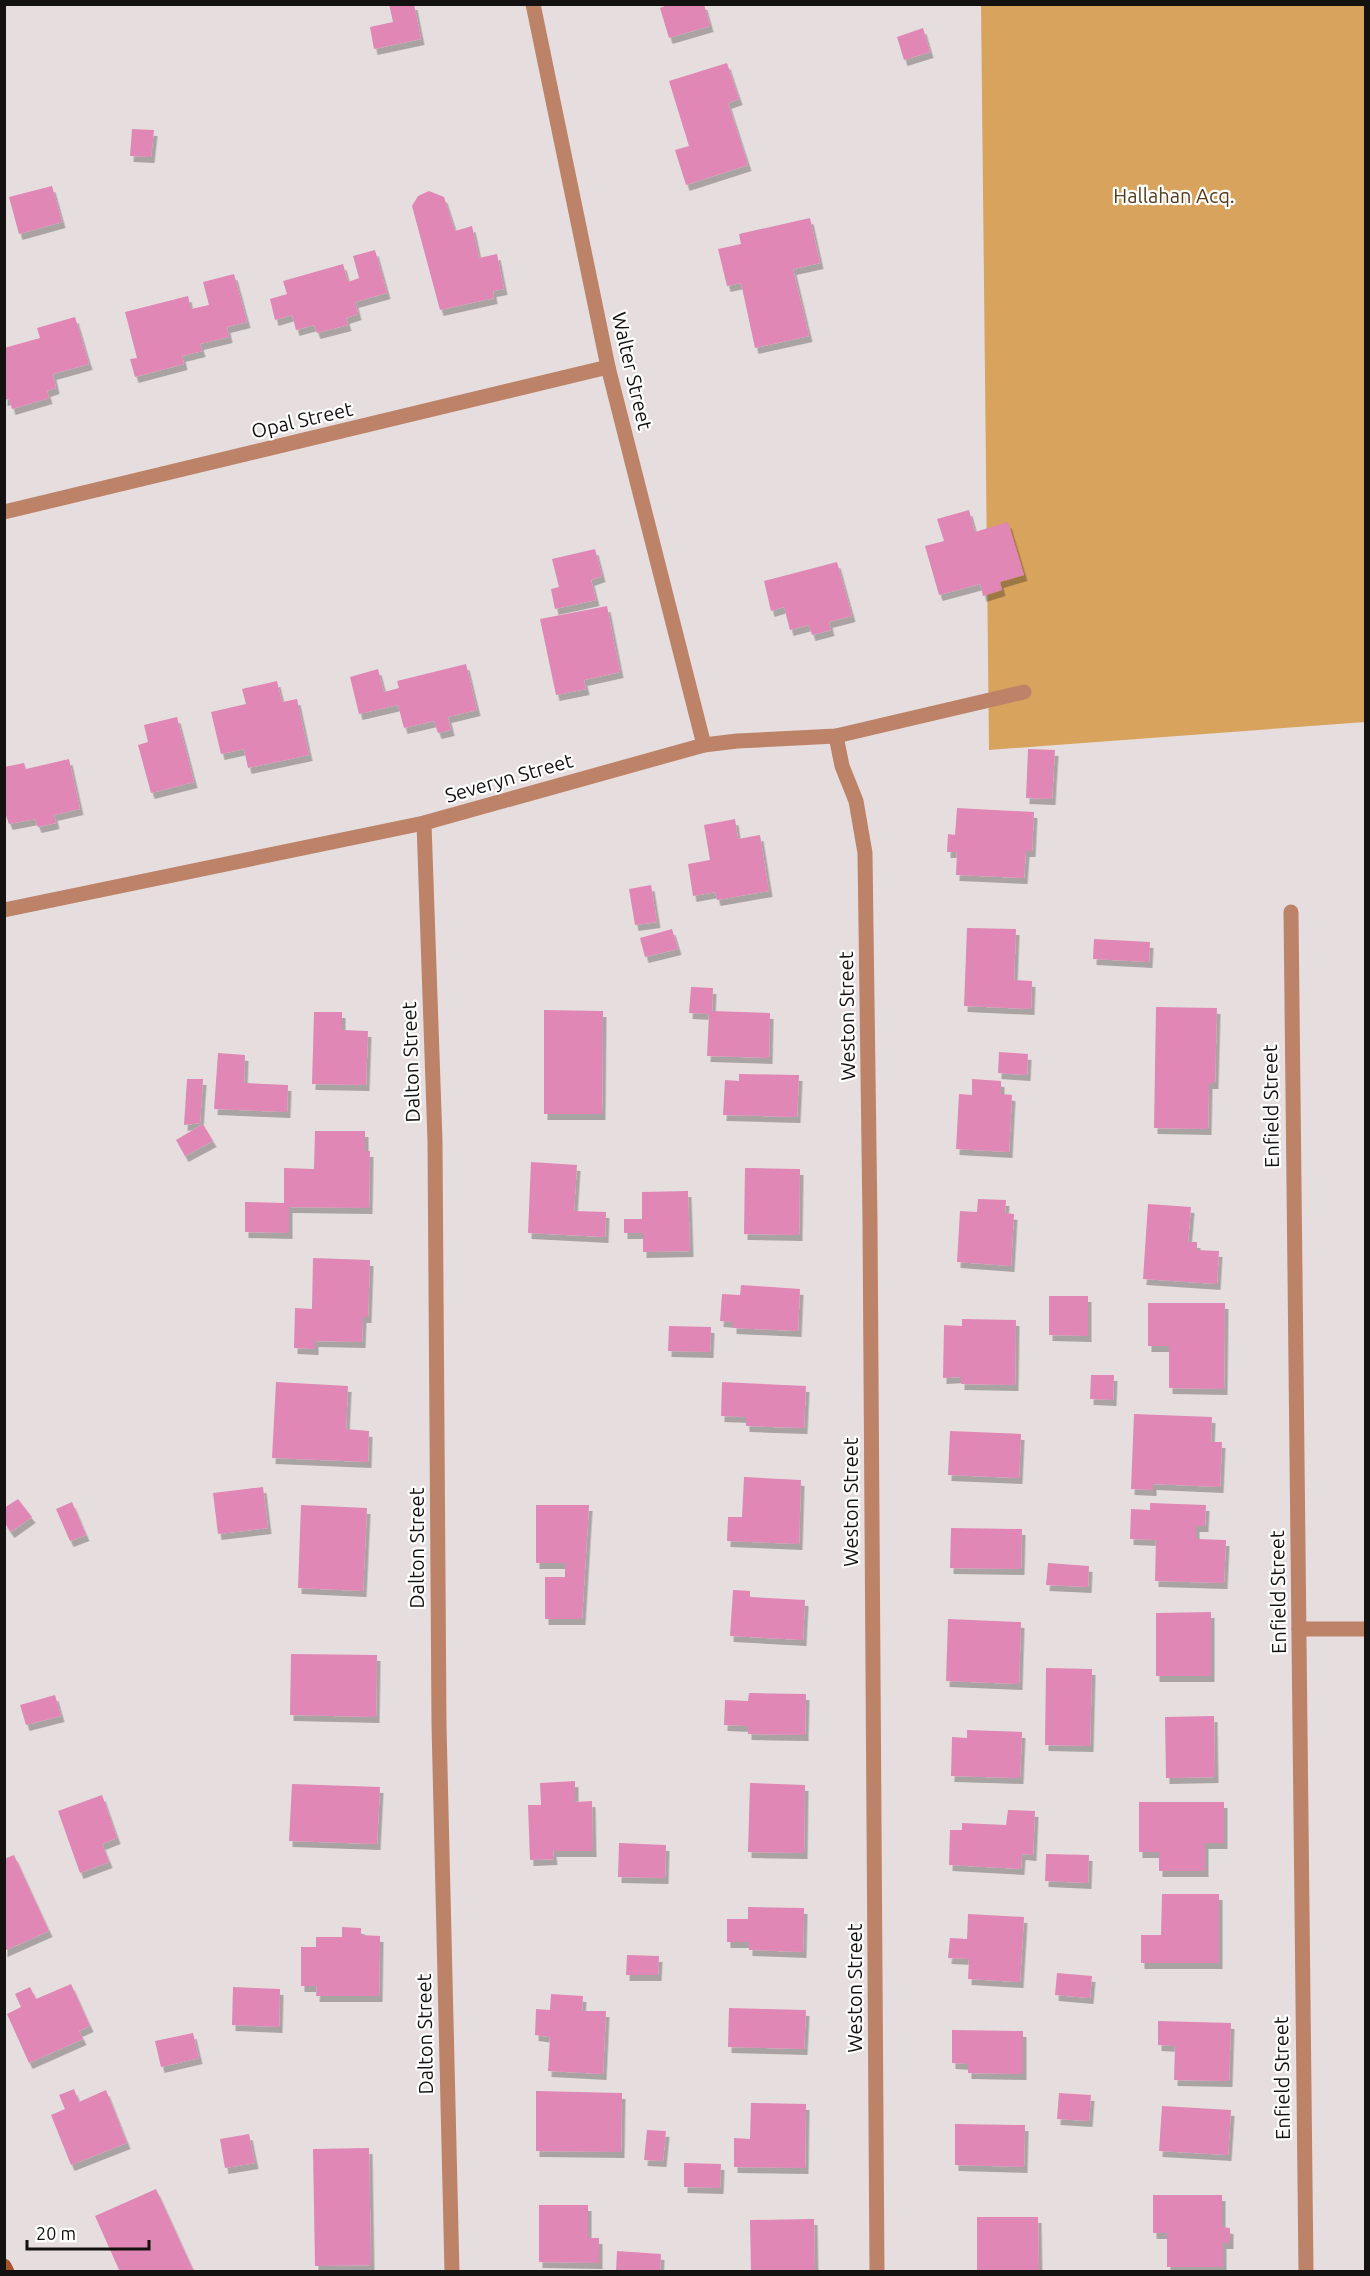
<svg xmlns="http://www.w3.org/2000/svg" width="1370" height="2276" viewBox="0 0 1370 2276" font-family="Ubuntu,sans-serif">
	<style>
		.green { fill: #d8a35d }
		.building { fill: #e087b5; filter: url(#shadow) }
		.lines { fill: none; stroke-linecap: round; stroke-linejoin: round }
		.minor { stroke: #bd8369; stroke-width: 15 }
		.secondary { stroke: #a7522a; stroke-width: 15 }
		.labels { text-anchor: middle; stroke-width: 4.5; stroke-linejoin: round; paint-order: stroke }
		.park-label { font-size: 20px; fill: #553c1a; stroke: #fff }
		.street-label { font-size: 20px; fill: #141111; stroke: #fff }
	</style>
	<defs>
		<filter id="shadow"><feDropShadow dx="3.5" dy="6" stdDeviation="0" flood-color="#0004"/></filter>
	</defs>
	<rect width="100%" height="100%" fill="#e6dede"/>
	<path class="green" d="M981 5H1365V722L989 750Z"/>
	<g class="building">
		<path d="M389 4H414L421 39 374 49 370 27 393 22Z"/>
		<path d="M670 4H704L710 26 669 38 660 8Z"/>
		<path d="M923 28 930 52 904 60 897 37Z"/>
		<path d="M727 63 739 99 728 103 748 165 686 185 675 150 689 146 669 81Z"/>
		<path d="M132 129 154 130 151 157 130 156Z"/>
		<path d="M52 186 62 222 19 234 9 197Z"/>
		<path d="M429 191 444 197 455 231 472 226 479 258 497 254 504 289 493 291 494 298 440 310 412 206 418 196Z"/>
		<path d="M810 218 820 263 793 269 809 336 755 348 741 283 727 286 718 249 741 244 739 234Z"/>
		<path d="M375 250 387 293 355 302 358 314 346 318 348 325 317 333 314 325 296 330 292 315 275 320 270 299 287 294 283 281 343 264 348 282 359 278 353 256Z"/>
		<path d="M234 274 247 322 227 327 229 337 200 344 202 351 182 356 184 364 135 377 130 359 137 358 125 312 188 296 191 309 209 305 203 282Z"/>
		<path d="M75 317 89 364 53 374 56 388 47 391 49 398 12 409 9 399 4 400V348L40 338 37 328Z"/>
		<path d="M969 510 975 532 1008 522 1024 575 1000 582 1002 590 983 596 980 584 939 595 925 546 944 541 937 519Z"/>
		<path d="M595 549 602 576 591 580 596 600 555 609 551 589 559 587 552 559Z"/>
		<path d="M837 562 852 616 829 622 831 630 812 635 809 625 790 630 784 607 771 611 764 581Z"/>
		<path d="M607 606 620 672 584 680 586 689 556 695 540 619Z"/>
		<path d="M466 664 477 710 448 717 451 730 438 733 434 721 404 728 398 705 359 714 350 677 378 669 384 692 399 688 397 681Z"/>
		<path d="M277 681 282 702 297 699 309 755 248 768 244 749 221 754 211 712 246 704 242 689Z"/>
		<path d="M177 717 194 782 151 793 138 745 148 742 144 725Z"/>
		<path d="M1028 749 1055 750 1052 799 1026 798Z"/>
		<path d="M69 759 80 809 54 815 56 823 38 827 35 819 9 824 4 810V767L24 763 26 769Z"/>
		<path d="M957 808 1034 812 1032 851H1026L1024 878 956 875 957 852H947L948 834 955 835Z"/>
		<path d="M735 819 738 839 760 835 769 891 717 900 715 892 693 896 688 864 710 860 704 825Z"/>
		<path d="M651 885 657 922 635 925 629 889Z"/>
		<path d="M967 928 1016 929 1014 980 1032 981 1031 1009 964 1006Z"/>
		<path d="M672 929 678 949 645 957 640 938Z"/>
		<path d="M1094 939 1150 942 1149 962 1093 959Z"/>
		<path d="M691 987 713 988 712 1011 770 1013 769 1058 707 1056 709 1014 689 1013Z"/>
		<path d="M1156 1007 1217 1008 1215 1083H1209L1208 1129 1154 1128Z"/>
		<path d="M544 1010 603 1011 602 1114H544Z"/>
		<path d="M314 1012H342V1030L368 1031 366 1085 312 1084Z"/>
		<path d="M999 1052 1028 1054 1027 1075 998 1073Z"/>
		<path d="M218 1053 245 1055 244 1083 288 1085 287 1112 214 1109Z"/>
		<path d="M739 1074 799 1075 797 1117 723 1115 725 1080 739 1081Z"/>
		<path d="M187 1079H203L200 1123 184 1125Z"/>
		<path d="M972 1079 1001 1081V1094L1012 1095 1009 1152 956 1149 959 1094 972 1095Z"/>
		<path d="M203 1124 213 1141 185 1156 176 1140Z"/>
		<path d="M315 1131H365V1151H370L369 1208 289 1207V1233L245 1232V1202L284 1203V1168L314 1169Z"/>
		<path d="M531 1162 577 1165 574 1211 606 1212 605 1237 528 1233Z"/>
		<path d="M745 1168 800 1169 799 1235 744 1234Z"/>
		<path d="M688 1191 690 1251 643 1252V1233H624V1219H642V1192Z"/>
		<path d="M978 1199 1006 1200 1005 1213 1014 1214 1011 1266 957 1262 960 1211 977 1212Z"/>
		<path d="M1148 1204 1191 1207 1188 1242H1197V1250L1219 1251 1217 1284 1143 1279Z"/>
		<path d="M313 1258 370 1260 368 1317H363L362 1342 315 1341V1349L294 1348 295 1308 312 1309Z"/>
		<path d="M741 1285 800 1289 798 1331 733 1328V1322L720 1321 722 1294 740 1295Z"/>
		<path d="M1049 1296H1088V1336L1049 1335Z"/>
		<path d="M1148 1303H1225L1224 1389 1169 1388V1346H1148Z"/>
		<path d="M962 1319 1016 1320 1015 1385 961 1384V1377L943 1378 944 1325 962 1326Z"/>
		<path d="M669 1326 711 1327 710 1352 668 1351Z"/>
		<path d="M1091 1375H1114L1113 1400 1090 1399Z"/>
		<path d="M276 1382 348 1386 346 1429 369 1431 368 1462 272 1458Z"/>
		<path d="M722 1382 806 1386 804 1428 746 1426V1417L721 1416Z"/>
		<path d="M1134 1414 1212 1417 1211 1442H1222L1220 1487 1153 1484V1490L1131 1489Z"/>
		<path d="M950 1431 1021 1434 1019 1478 948 1475Z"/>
		<path d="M744 1477 801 1480 799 1544 727 1541 728 1517H742Z"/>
		<path d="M263 1487 268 1528 218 1534 213 1493Z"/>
		<path d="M18 1499 32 1517 11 1532 4 1522V1508Z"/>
		<path d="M72 1502 86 1535 70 1541 56 1509Z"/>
		<path d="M1150 1503 1206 1505 1205 1526H1196V1539L1226 1540 1224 1583 1155 1581 1156 1540 1130 1539 1131 1509 1150 1510Z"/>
		<path d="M301 1505 367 1508 363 1591 298 1588Z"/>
		<path d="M536 1505H589L582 1619H545V1577H565V1563H536Z"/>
		<path d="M951 1528 1022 1529 1021 1569 950 1568Z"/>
		<path d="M1048 1563 1089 1566 1088 1587 1046 1585Z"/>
		<path d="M733 1590 750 1591V1597L805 1600 803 1640 730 1636Z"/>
		<path d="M1211 1612V1676H1156V1613Z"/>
		<path d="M948 1619 1021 1622 1019 1684 946 1681Z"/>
		<path d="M291 1654 377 1655 376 1717 290 1715Z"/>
		<path d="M1046 1668 1092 1669 1090 1746 1045 1745Z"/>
		<path d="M749 1693 806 1694 805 1735 748 1734V1726L724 1725 725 1700 748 1701Z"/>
		<path d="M55 1695 61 1716 26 1725 20 1705Z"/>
		<path d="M1214 1716 1215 1777 1166 1778 1165 1717Z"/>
		<path d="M967 1730 1022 1732 1020 1778 951 1776 952 1737 967 1738Z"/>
		<path d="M575 1781V1802L592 1801 593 1851H553L554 1859 530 1860 528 1805H541L540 1783Z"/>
		<path d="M750 1783 805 1785 804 1853 748 1852Z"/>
		<path d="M292 1784 380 1787 377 1844 289 1841Z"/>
		<path d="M102 1795 117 1838 102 1844 109 1862 80 1873 58 1811Z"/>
		<path d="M1139 1802H1224V1843H1205V1871H1159V1852H1139Z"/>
		<path d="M1008 1810 1035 1811 1033 1855 1022 1854 1021 1869 949 1865 950 1830H962V1823L1006 1825Z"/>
		<path d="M619 1843 666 1845 665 1878 618 1877Z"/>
		<path d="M1046 1854 1089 1855 1088 1883 1045 1881Z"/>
		<path d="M14 1855 49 1931 4 1951V1859Z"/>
		<path d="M1162 1894H1219V1963H1141V1935H1161Z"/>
		<path d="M748 1907 804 1908 803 1952 749 1950V1942H727V1919H748Z"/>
		<path d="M968 1914 1024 1917 1020 1982 968 1979 969 1959 948 1958 950 1938 967 1939Z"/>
		<path d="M342 1927 361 1928V1935L380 1936 379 1996H316L317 1986H301V1947H316V1937H342Z"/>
		<path d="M627 1955 659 1956 658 1975H626Z"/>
		<path d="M1057 1973 1092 1976 1090 1998 1055 1995Z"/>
		<path d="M71 1984 90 2026 79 2031 83 2039 29 2063 7 2014 21 2007 15 1994 30 1987 36 1999Z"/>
		<path d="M233 1987 280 1989 279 2027 232 2025Z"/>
		<path d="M551 1994 583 1996 582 2011H606L603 2074 548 2071 550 2037 535 2035 536 2009 550 2010Z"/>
		<path d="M729 2008 806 2010 804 2049 728 2047Z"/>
		<path d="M1158 2021 1231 2023 1229 2081 1174 2080 1175 2046 1158 2045Z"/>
		<path d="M952 2030 1023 2031V2074L968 2073V2064L952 2063Z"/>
		<path d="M193 2033 199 2058 161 2067 155 2041Z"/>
		<path d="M74 2089 79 2102 106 2090 127 2143 71 2165 51 2115 65 2109 59 2095Z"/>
		<path d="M536 2091 622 2093 621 2152 536 2151Z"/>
		<path d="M1059 2093 1091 2095 1089 2121 1057 2119Z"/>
		<path d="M751 2103 806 2104 805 2168 734 2167V2138L750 2139Z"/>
		<path d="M1162 2106 1231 2110 1228 2155 1159 2151Z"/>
		<path d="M955 2124 1025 2125 1024 2167 955 2165Z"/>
		<path d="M647 2130 666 2131 663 2161 644 2160Z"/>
		<path d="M249 2134 255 2163 225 2168 220 2139Z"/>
		<path d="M369 2148 371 2265 315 2266 313 2149Z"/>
		<path d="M684 2163 721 2164 720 2188 684 2187Z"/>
		<path d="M156 2189 194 2272H120L95 2216Z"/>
		<path d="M1153 2195H1222V2227L1230 2228V2243H1223V2267H1167V2233H1153Z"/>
		<path d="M539 2205H588V2238H599V2263L539 2262Z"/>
		<path d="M977 2217H1038L1039 2272H977Z"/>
		<path d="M814 2219 815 2272H751L750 2220Z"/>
		<path d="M617 2251 661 2254 660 2272H616Z"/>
	</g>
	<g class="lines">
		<g class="minor">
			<path d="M533 4 608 367 704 745"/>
			<path d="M4 512 608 367"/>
			<path d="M836 736 842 766 856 801 865 853 870 1221 877 2272"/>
			<path d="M424 823 435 1141 439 1725 452 2272"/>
			<path d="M4 910 424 823 704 745 737 741 836 736 1024 692"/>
			<path d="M1291 912 1306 2272"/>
			<path d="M1299 1629H1366"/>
		</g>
		<path class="secondary" d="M4 2266 7 2272"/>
	</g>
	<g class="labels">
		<g class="park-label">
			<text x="1174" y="203">Hallahan Acq.</text>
		</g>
		<g class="street-label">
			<text transform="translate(632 371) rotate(77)" y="7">Walter Street</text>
			<text transform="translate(302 420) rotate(-13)" y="7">Opal Street</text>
			<text transform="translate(509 778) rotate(-16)" y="7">Severyn Street</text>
			<text transform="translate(847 1016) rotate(-91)" y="7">Weston Street</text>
			<text transform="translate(411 1062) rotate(-92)" y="7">Dalton Street</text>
			<text transform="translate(1271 1106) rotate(-91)" y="7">Enfield Street</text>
			<text transform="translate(851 1502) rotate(-90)" y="7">Weston Street</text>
			<text transform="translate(417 1548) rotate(-90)" y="7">Dalton Street</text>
			<text transform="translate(1278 1592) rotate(-91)" y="7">Enfield Street</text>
			<text transform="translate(855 1988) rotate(-90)" y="7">Weston Street</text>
			<text transform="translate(425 2034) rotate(-91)" y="7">Dalton Street</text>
			<text transform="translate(1282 2078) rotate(-91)" y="7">Enfield Street</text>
		</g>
	</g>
	<rect width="1370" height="2276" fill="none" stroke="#141111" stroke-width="12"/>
	<path d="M27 2240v9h122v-9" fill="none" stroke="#141111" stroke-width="3"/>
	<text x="36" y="2240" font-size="18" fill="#141111" stroke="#ffffff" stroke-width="4.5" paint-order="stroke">20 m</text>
</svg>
